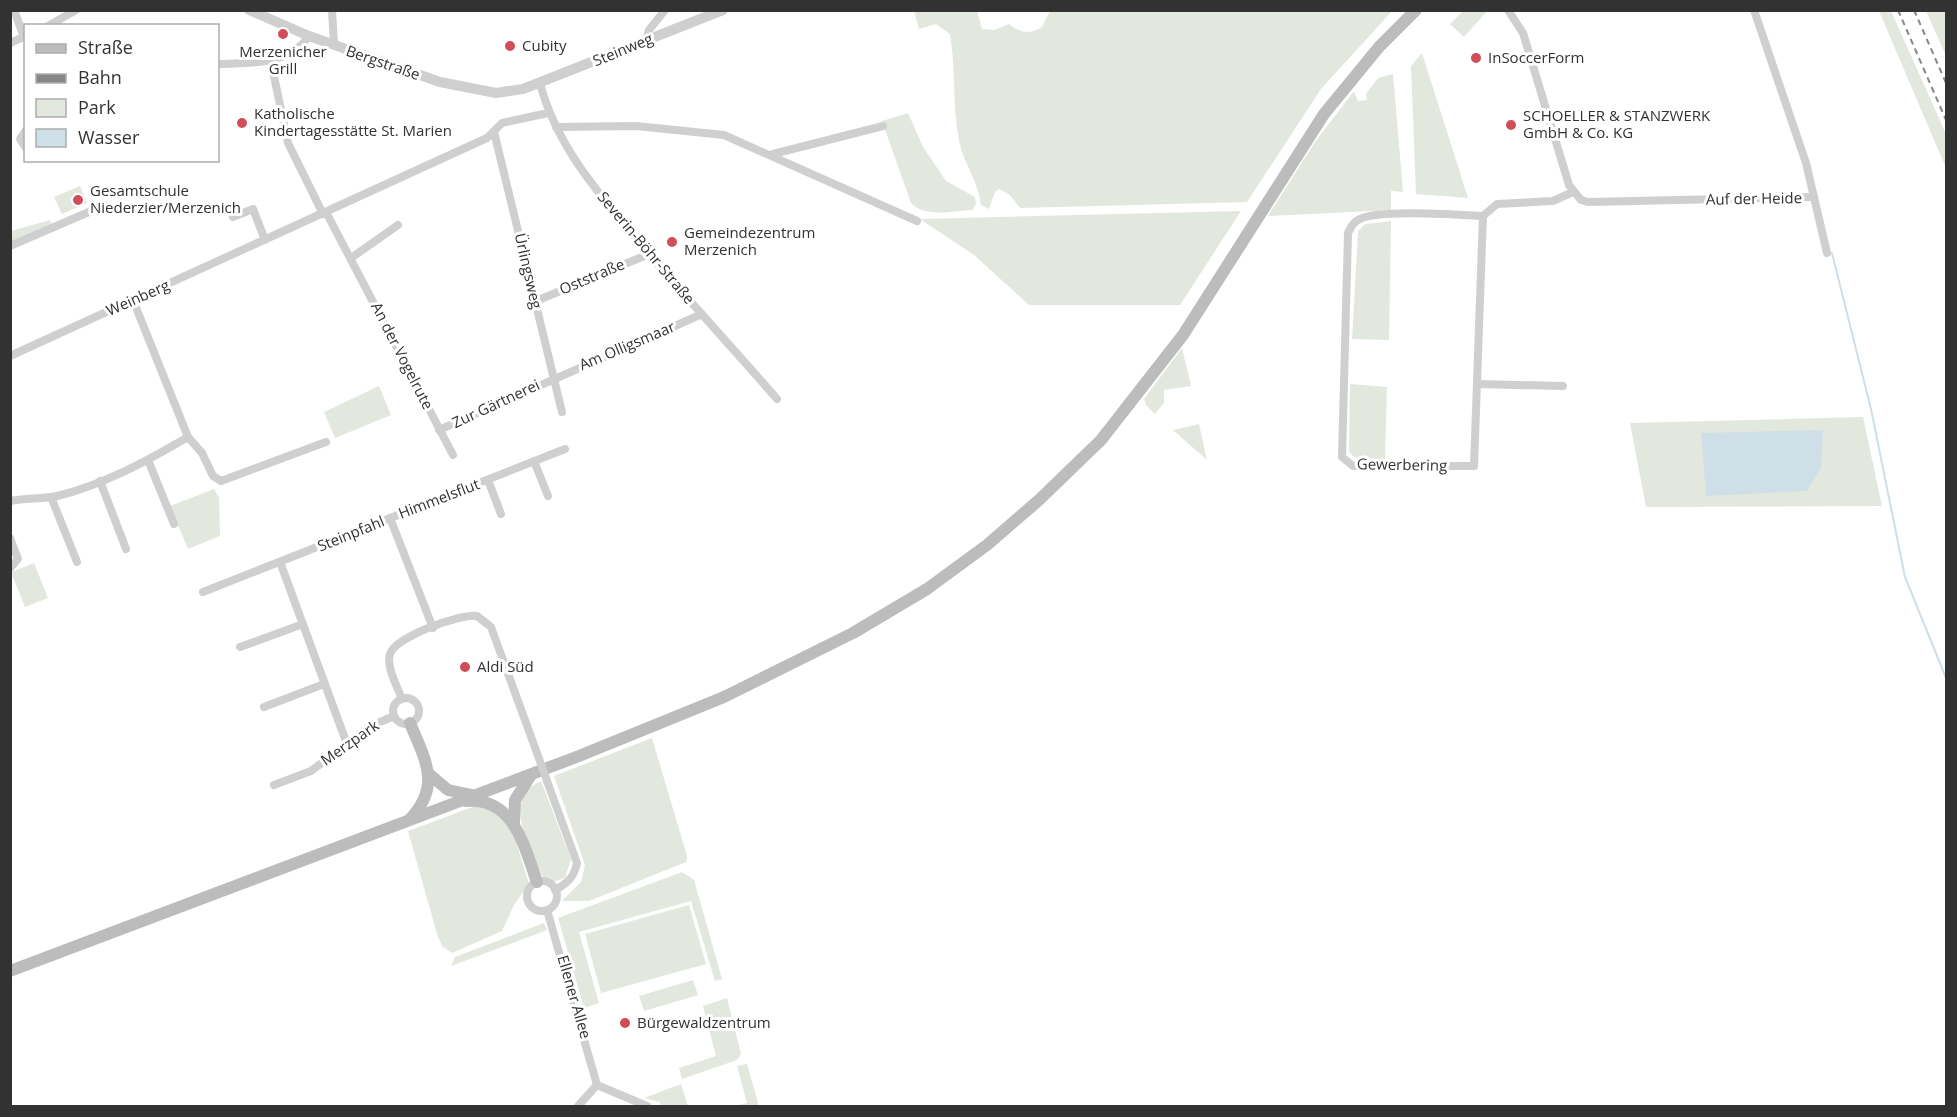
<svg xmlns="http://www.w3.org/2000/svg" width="1957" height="1117" viewBox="0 0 1957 1117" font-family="'Open Sans',sans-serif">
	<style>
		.green { fill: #e2e8dd }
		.water { fill: #cfdfe8 }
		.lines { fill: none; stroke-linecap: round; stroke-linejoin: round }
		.stream { stroke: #cfdfe8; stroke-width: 2 }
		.minor { stroke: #cfcfcf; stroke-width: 8 }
		.tertiary { stroke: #cfcfcf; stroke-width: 10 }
		.secondary { stroke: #bcbcbc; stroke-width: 12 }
		.rail { stroke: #878787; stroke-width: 2; stroke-dasharray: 6 4.5; stroke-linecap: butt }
		.minor-bridge { stroke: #cfcfcf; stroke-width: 8 }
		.poi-dot { fill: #d04d59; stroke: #fff; stroke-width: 2 }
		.labels { text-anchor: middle; stroke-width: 6; stroke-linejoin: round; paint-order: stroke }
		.poi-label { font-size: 15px; fill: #323232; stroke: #fff; text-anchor: start }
		.street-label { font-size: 15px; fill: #323232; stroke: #fff }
	</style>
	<rect width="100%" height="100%" fill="#fff"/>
	<g class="green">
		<path d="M914 11H977L982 29 994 30 1009 24C1020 33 1029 35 1042 27L1050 11H1392L1321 89 1247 202 1020 208 1010 195 999 189 995 192 989 209 981 205C979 182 963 163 959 140 952 106 956 69 950 34L936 24 919 29Z"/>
		<path d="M1463 11H1487L1464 37 1450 24Z"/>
		<path d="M1879 11H1891L1946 134V168Z"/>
		<path d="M1926 11H1946V56Z"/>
		<path d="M1422 53 1468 198 1416 194 1411 66Z"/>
		<path d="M1393 74 1403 192 1391 191V210L1268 216 1315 142 1354 91 1358 101 1367 100 1366 94 1378 78Z"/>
		<path d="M908 113 923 147 946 181 975 197 976 204 972 210C954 211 924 218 911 203L882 121Z"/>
		<path d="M80 186 87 203 62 214 54 197Z"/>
		<path d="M1241 211 1180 305H1029L974 255 920 219Z"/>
		<path d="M50 220 52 225 11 245V231Z"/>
		<path d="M1391 221 1389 340 1352 339 1358 231 1365 224Z"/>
		<path d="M1182 348 1191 386 1164 390V403L1155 414 1146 405 1144 399Z"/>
		<path d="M1350 384 1387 387 1385 459C1371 460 1357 464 1349 451Z"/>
		<path d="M379 386 391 415 335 438 324 412Z"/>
		<path d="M1863 417 1882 506 1646 507 1630 423Z"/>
		<path d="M1199 424 1207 460 1173 430Z"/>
		<path d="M214 489 219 498 220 536 188 549 170 506Z"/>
		<path d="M34 563 48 598 25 607 11 572Z"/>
		<path d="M652 738 687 856 686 862 589 901H562L581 882 585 865 554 776Z"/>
		<path d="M541 781 571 859 565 878 553 882 543 877 538 869C528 841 502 798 541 781Z"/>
		<path d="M478 805 501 815 513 832 529 884 514 905 502 931 452 953 442 946 437 934 408 831Z"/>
		<path d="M682 872 694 880 722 979 715 981 691 901 579 932 599 1003 584 1008 558 918Z"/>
		<path d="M689 905 706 964 601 993 585 934Z"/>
		<path d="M544 923 547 930 451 966 455 957Z"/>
		<path d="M693 980 698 995 644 1011 639 996Z"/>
		<path d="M727 998 741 1054 737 1060 682 1079 679 1068 716 1056 703 1006Z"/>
		<path d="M747 1064 759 1106H734L747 1103 737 1066Z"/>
		<path d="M681 1084 688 1106H661L660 1102 644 1098Z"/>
	</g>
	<path class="water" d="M1823 430 1821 468 1807 491 1706 496 1701 433Z"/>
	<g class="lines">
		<path class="stream" d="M1832 253 1871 409 1905 577 1946 678"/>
		<g class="minor">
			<path d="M14 10 24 37"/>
			<path d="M332 10 334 45"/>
			<path d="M1508 10 1523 33 1569 185 1581 200 1588 202 1814 197"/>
			<path d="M1754 10 1806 163 1827 253"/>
			<path d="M48 26 76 10"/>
			<path d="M646 41 649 30 665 10"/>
			<path d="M10 43 26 36"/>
			<path d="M271 62 288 143 323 214"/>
			<path d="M218 64C250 62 287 67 309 36"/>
			<path d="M540 83C556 146 600 195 641 244 685 297 732 347 777 399"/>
			<path d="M556 127 636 126 724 135 917 221"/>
			<path d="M26 130 20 139 26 148"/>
			<path d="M494 132 562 412"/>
			<path d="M773 154 883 126"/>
			<path d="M326 212 453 455"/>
			<path d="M1483 216C1457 215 1380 209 1360 219 1353 222 1351 227 1348 233L1342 457 1353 466H1474L1483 216 1497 204 1553 201 1573 192"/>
			<path d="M233 217 253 209 265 240"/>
			<path d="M10 246 105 205"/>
			<path d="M351 258 398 225"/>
			<path d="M536 301 649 254"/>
			<path d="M10 356 487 138 502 123 548 113"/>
			<path d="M1478 384 1563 386"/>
			<path d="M439 430 702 314"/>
			<path d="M188 437 202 453 213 476 221 481 326 442"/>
			<path d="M148 460 174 524"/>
			<path d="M534 461 548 496"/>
			<path d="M488 480 501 514"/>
			<path d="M100 481 126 549"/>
			<path d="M51 497 77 562"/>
			<path d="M10 501C26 498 42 499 57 496 103 485 147 461 188 437L133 300"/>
			<path d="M390 518 433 628"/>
			<path d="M10 538 18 559 10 568"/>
			<path d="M280 562 347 744"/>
			<path d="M203 592 565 449"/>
			<path d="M240 647 303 624"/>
			<circle cx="406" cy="711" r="13"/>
			<path d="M402 699C397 686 386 667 390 654 395 637 461 613 477 616L491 627 537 753"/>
			<path d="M264 707 324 684"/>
			<path d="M547 781 577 863C574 877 568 883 555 890"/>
			<path d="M274 785 311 771 371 726 394 716"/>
			<circle cx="542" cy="896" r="15"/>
			<path d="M547 910 597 1085"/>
			<path d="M597 1085 647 1106"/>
			<path d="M578 1106 597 1085"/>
		</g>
		<path class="tertiary" d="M249 10 309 36 440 82 496 93 523 89 723 10"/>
		<g class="secondary">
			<path d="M410 723C425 760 442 785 410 819"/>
			<path d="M429 774 448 790 472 795"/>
			<path d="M466 801C514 797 524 846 537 882"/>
			<path d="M514 823 515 800 531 775"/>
			<path d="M10 971 579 756 724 697 853 633 927 589 987 545 1039 500 1101 440 1183 335 1324 114 1379 47 1416 10"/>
		</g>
		<g class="rail">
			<path d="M1898 10 1946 120"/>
			<path d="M1914 10 1946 83"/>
		</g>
		<path class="minor-bridge" d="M537 753 547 781"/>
	</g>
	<g class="poi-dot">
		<circle cx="283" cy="34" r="6"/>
		<circle cx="510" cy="46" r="6"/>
		<circle cx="1476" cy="58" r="6"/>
		<circle cx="242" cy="123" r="6"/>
		<circle cx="1511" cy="125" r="6"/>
		<circle cx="78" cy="200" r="6"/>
		<circle cx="672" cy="242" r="6"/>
		<circle cx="465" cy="667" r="6"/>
		<circle cx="625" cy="1023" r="6"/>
	</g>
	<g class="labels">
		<g class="poi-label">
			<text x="522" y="51">Cubity</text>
			<text x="283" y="57" text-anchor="middle">Merzenicher<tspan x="283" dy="17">Grill</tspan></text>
			<text x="1488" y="63">InSoccerForm</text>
			<text x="254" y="119">Katholische<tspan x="254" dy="17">Kindertagesstätte St. Marien</tspan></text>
			<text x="1523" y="121">SCHOELLER &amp; STANZWERK<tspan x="1523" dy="17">GmbH &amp; Co. KG</tspan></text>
			<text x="90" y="196">Gesamtschule<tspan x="90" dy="17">Niederzier/Merzenich</tspan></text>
			<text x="684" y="238">Gemeindezentrum<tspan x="684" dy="17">Merzenich</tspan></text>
			<text x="477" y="672">Aldi Süd</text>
			<text x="637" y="1028">Bürgewaldzentrum</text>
		</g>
		<g class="street-label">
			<text transform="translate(623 50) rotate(-22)" y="5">Steinweg</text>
			<text transform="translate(383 63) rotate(19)" y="5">Bergstraße</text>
			<text transform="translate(1754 199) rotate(-1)" y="5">Auf der Heide</text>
			<text transform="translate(646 248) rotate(50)" y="5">Severin-Böhr-Straße</text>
			<text transform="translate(528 271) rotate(77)" y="5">Ürlingsweg</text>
			<text transform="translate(592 277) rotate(-23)" y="5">Oststraße</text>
			<text transform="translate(138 298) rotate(-24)" y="5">Weinberg</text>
			<text transform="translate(627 346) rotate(-23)" y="5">Am Olligsmaar</text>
			<text transform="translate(402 356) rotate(63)" y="5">An der Vogelrute</text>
			<text transform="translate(496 404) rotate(-25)" y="5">Zur Gärtnerei</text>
			<text transform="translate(1402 465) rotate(1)" y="5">Gewerbering</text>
			<text transform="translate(439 499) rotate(-21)" y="5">Himmelsflut</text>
			<text transform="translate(351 534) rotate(-22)" y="5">Steinpfahl</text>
			<text transform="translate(350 743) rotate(-35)" y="5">Merzpark</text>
			<text transform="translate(574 997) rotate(74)" y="5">Ellener Allee</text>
		</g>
	</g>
	<rect width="1957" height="1117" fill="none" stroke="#323232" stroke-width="24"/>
	<rect x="24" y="24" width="195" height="138" fill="#ffffff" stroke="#adadad" stroke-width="1.5"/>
	<rect x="36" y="44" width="30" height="9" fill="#bcbcbc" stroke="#adadad" stroke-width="1.5"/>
	<text x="78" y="54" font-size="18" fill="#323232">Straße</text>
	<rect x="36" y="74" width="30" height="9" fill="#878787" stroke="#adadad" stroke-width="1.5"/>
	<text x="78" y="84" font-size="18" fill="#323232">Bahn</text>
	<rect x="36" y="99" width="30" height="18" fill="#e2e8dd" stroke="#adadad" stroke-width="1.5"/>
	<text x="78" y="114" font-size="18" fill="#323232">Park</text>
	<rect x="36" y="129" width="30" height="18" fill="#cfdfe8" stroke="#adadad" stroke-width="1.5"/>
	<text x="78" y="144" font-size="18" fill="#323232">Wasser</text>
</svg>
